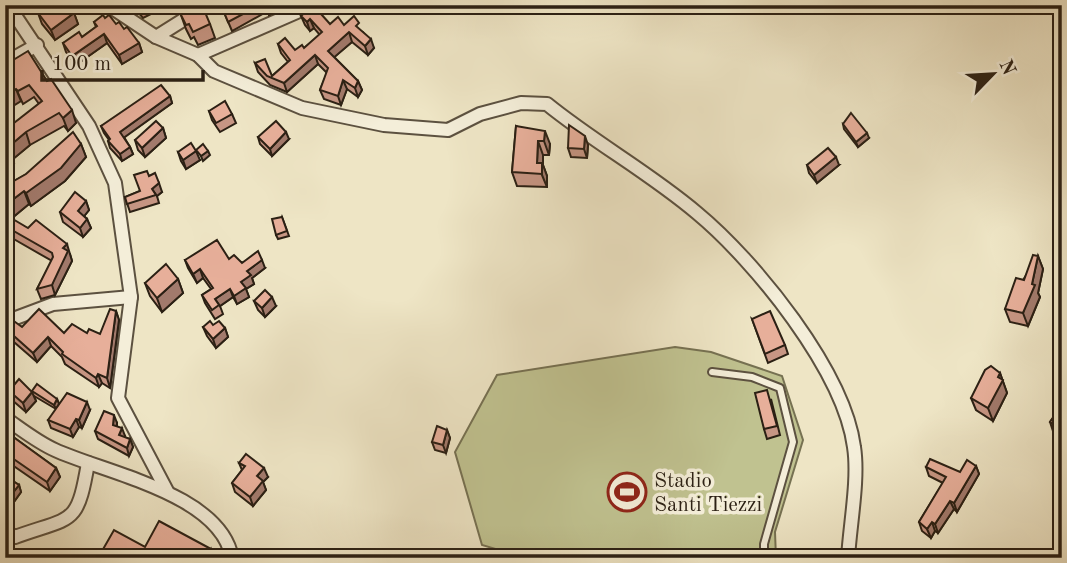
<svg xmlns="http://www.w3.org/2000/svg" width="1067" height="563" viewBox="0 0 1067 563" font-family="'Old Standard TT',serif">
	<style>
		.green { fill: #c0c290; stroke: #767152; stroke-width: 2 }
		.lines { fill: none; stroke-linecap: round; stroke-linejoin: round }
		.stream { stroke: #6d7f73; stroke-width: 3.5 }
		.lane-casing { stroke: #5c5140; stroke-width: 10 }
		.street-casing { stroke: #5c5140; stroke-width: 16 }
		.lane { stroke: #f4eed9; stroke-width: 6 }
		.street { stroke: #f4eed9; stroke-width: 12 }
		.wall { fill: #c79684; stroke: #2b2014; stroke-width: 2 }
		.shaded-wall { fill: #a27a6c; stroke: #2b2014; stroke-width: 2 }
		.building { fill: #e7af9a; stroke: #2b2014; stroke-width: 2 }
		.labels { text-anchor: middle; stroke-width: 7; stroke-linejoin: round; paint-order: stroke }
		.poi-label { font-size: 21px; fill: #2b2014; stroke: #f4eed9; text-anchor: start }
	</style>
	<rect width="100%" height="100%" fill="#eee5c5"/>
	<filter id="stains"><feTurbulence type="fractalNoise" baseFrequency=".00286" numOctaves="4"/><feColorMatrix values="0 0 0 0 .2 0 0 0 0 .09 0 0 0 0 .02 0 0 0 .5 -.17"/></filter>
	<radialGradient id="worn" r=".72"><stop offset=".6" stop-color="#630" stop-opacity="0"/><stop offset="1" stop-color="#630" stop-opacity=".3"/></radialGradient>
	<path class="green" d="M675 347 711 352 782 376 803 440 775 532 776 558H526L482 545 455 452 497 375Z"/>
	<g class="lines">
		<path class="stream" d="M1013 5 1024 13"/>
		<defs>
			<g id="lane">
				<path d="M712 372 752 377 780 388 793 442 764 544V558"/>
				<path d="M687 557 717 554 733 558"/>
			</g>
			<g id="street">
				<path d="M8 5 89 126 115 183 131 297 118 398 167 491"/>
				<path d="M108 5 156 37 198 55 214 71 302 108 384 125 448 130 480 114 521 103 547 104C595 143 650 173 697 213 755 261 844 371 854 447 859 479 850 524 848 558"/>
				<path d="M156 37 207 5"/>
				<path d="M198 55 297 12"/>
				<path d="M5 63 37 45"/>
				<path d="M5 322 53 304 131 297"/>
				<path d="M5 418C21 429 37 442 55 450 105 473 221 494 232 558"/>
				<path d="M5 531 15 537C73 516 77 527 88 463"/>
			</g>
		</defs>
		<use href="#lane" class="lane-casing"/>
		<use href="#street" class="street-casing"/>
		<use href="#lane" class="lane"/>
		<use href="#street" class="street"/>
	</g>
	<g class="wall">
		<path d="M132 5H152L155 12 143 18Z"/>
		<path d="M221 5H280V10L269 15 268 11 232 31Z"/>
		<path d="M38 13H74L78 24 55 40 42 24Z"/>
		<path d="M181 15 210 24 215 38 198 45 194 37 191 39 186 29Z"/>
		<path d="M301 16 330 24 344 25 363 32 374 48 368 55 352 42 334 57 358 81 362 90 358 97 347 89 341 105 324 99 320 90 327 73 318 64 287 92 270 85 258 72 255 63 272 76 288 62 281 53 278 44 295 50 304 48 320 35 314 28 310 31 305 25Z"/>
		<path d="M105 18 124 29 139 43 142 52 122 64 107 43 76 65 66 52 63 43 82 37 96 27 94 22Z"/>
		<path d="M5 24 8 32 5 34Z"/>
		<path d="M5 65 47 81 76 123 68 131 64 126 30 145 13 159 14 163 5 169 39 104 34 97 23 104Z"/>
		<path d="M170 96 172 103 124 137 130 147 133 154 122 161 110 148 108 141 109 140 104 133 101 126Z"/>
		<path d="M209 111 232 114 236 123 220 132 212 120Z"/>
		<path d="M843 124 869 138 858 147 844 129Z"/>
		<path d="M516 126 550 144 549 155H543V165L547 176V187L517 186 512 172Z"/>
		<path d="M163 128 166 138 145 157 138 150 135 140Z"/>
		<path d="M258 137 289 139 272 156 260 144Z"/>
		<path d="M81 144 86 157 65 181 31 206 29 204 12 218 5 210V186Z"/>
		<path d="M588 145 587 158 571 157 568 148Z"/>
		<path d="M178 152 200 160 186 169 181 161Z"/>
		<path d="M807 165H839L817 183 809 173Z"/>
		<path d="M149 176 162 192 157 196 159 203 130 212 125 197 140 191Z"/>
		<path d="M86 201 89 210 84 216 87 219 91 228 83 237 63 222 60 212Z"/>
		<path d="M5 217 70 254 72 261 55 295 41 299 37 289 52 261 5 234Z"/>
		<path d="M282 217 289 236 278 239 276 235Z"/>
		<path d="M1038 256 1043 269 1038 293 1040 297 1028 326 1010 322 1005 309Z"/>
		<path d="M229 259 265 268 252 278 254 284 246 289 249 297 237 304 233 297 220 306 223 314 215 319 205 303 202 295 211 289 203 278 197 283 188 268 185 260Z"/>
		<path d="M178 279 183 293 162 312 150 296 145 283Z"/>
		<path d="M254 301 276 306 265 317 258 310Z"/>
		<path d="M116 311 119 320 110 388 102 383 99 387 65 364 62 357 51 346 37 362 7 336 5 339V319L22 327 64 333H87L100 334Z"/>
		<path d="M752 319 785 345 788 354 768 363Z"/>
		<path d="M213 325 225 328 228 337 216 348 207 336 203 327Z"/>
		<path d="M1000 373 1007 393 993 421 976 410 971 398Z"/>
		<path d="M9 391H32L57 399 59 404 56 409 34 396 36 401 26 412 12 400Z"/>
		<path d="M771 399 780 435 767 439 764 429Z"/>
		<path d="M1062 405V437L1053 431 1050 422Z"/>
		<path d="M90 410 82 428 79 427 73 437 51 428 48 420Z"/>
		<path d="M117 423V426L125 436 124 437 130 439 133 447 129 456 98 439 95 431Z"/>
		<path d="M447 430 450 438 446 453 435 450 432 442Z"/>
		<path d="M5 431 56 468 60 477 50 491 5 460Z"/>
		<path d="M239 463 268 477 263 482 266 490 253 506 235 492 232 483 242 470Z"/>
		<path d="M976 466 979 474 957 512 954 509 938 533 935 531 931 538 922 531 919 522 943 483 929 476 926 467 960 472Z"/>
		<path d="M5 476 19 485 21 492 11 506 5 501Z"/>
	</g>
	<g class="shaded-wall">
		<path d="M74 13 78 24 55 40 51 30Z"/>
		<path d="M310 19 314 28 310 31 307 22Z"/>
		<path d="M349 32 352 42 331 60 328 51Z"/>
		<path d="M104 34 107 43 76 65 72 56Z"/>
		<path d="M371 39 374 48 368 55 365 46Z"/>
		<path d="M139 43 142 52 122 64 119 55Z"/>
		<path d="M315 55 318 64 287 92 284 83Z"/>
		<path d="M343 80 347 89 341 105 338 96Z"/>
		<path d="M358 81 362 90 358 97 355 88Z"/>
		<path d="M16 89 21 101 5 111V96Z"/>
		<path d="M170 96 172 103 122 139 120 132Z"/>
		<path d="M72 110 76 123 68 131 63 118Z"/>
		<path d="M163 128 166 138 145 157 142 148Z"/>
		<path d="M545 131 550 144 549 155 544 141Z"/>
		<path d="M26 132 30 145 13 159 14 163 5 169V153L7 148Z"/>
		<path d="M286 132 289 139 272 156 270 149Z"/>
		<path d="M867 133 869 138 858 147 856 142Z"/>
		<path d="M585 136 588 145 587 158 584 149Z"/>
		<path d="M538 141 543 155V165L547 176V187L537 163Z"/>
		<path d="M81 144 86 157 65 181 31 206 26 193Z"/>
		<path d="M130 147 133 154 122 161 120 154Z"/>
		<path d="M196 151 200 160 186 169 183 160Z"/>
		<path d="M208 151 210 155 203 161 201 156Z"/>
		<path d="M836 157 839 165 817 183 814 175Z"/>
		<path d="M159 183 162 192 157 196 152 189Z"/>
		<path d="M24 191 29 204 12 218 7 204Z"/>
		<path d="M86 201 89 210 81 220 78 211Z"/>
		<path d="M87 219 91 228 83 237 80 228Z"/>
		<path d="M67 244 72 261 55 295 52 285 63 248Z"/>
		<path d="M1038 256 1043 269 1038 293 1040 297 1028 326 1023 313 1032 284Z"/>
		<path d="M262 260 265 268 252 278 254 284 246 289 249 297 237 304 234 296 247 271Z"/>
		<path d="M200 269 203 278 197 283 193 274Z"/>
		<path d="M178 279 183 293 162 312 157 298Z"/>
		<path d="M230 289 233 297 220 306 215 299Z"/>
		<path d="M272 297 276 306 265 317 262 308Z"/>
		<path d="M116 311 119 320 110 388 107 378Z"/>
		<path d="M225 328 228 337 216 348 213 339Z"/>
		<path d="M48 337 51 346 37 362 33 353Z"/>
		<path d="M1000 373 1007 393 993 421 988 408 998 377Z"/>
		<path d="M98 374 102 383 99 387 96 378Z"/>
		<path d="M32 392 36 401 26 412 23 403Z"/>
		<path d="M57 399 59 404 56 409 54 405Z"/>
		<path d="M87 402 90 410 82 428 79 420Z"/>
		<path d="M114 415 117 423 116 433 113 425Z"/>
		<path d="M76 419 79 427 73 437 70 429Z"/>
		<path d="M122 428 125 436 122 443 119 435Z"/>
		<path d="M447 430 450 438 446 453 443 445Z"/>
		<path d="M130 439 133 447 129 456 127 448Z"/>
		<path d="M976 466 979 474 957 512 954 503Z"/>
		<path d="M56 468 60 477 50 491 47 482Z"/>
		<path d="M264 468 268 477 263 482 266 490 253 506 250 497 257 476Z"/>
		<path d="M19 485 21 492 11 506 8 499Z"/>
		<path d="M950 501 954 509 938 533 935 524Z"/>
		<path d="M932 522 935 531 931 538 927 529Z"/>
		<path d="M211 549 214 558H206Z"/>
	</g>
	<g class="building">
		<path d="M51 5H69L74 13 51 30 38 13Z"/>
		<path d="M137 5H146L140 9Z"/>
		<path d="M196 5H202L210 24 193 32 189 24 186 25 181 15Z"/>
		<path d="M221 5H260L228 22Z"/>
		<path d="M313 5 330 24 338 17 344 25 354 16 359 23 356 26 371 39 365 46 349 32 328 51 358 81 355 88 343 80 338 96 320 90 328 68 315 55 284 83 267 76 255 63 265 59 272 76 290 60 278 44 285 38 295 50 302 45 304 48 322 32 310 19 307 22 301 16Z"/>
		<path d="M103 15 105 18 109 15 116 24 119 22 124 29 127 27 139 43 119 55 104 34 72 56 63 43 79 32 82 37 97 26 94 22Z"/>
		<path d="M28 51 47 81 51 79 72 110 63 118 59 113 26 132 7 148 9 150 5 153V130L42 101 29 85 18 91 16 89 5 96V65Z"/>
		<path d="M161 85 170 96 120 132 130 147 120 154 108 141 110 139 101 126Z"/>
		<path d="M225 101 232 114 216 123 209 111Z"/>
		<path d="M851 113 867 133 856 142 843 124Z"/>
		<path d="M156 121 163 128 142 148 135 140Z"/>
		<path d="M276 121 286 132 270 149 258 137Z"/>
		<path d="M569 125 585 136 584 149 568 148Z"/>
		<path d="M516 126 545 131 544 141H538L537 163H542V174L512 172Z"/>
		<path d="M73 132 81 144 61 168 26 193 24 191 7 204 5 202V186L26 174Z"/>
		<path d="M191 143 196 151 183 160 178 152Z"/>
		<path d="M203 144 208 151 201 156 196 150Z"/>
		<path d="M828 148 836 157 814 175 807 165Z"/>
		<path d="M147 171 149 176 155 173 159 183 152 189 156 195 127 204 125 197 140 191 134 175Z"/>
		<path d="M75 192 86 201 78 211 87 219 80 228 60 212Z"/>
		<path d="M6 215 28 228 36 220 67 244 63 248 68 251 52 285 37 289 53 257 52 253 5 226Z"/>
		<path d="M282 217 287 231 276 235 272 219Z"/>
		<path d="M217 240 229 259 234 255 242 263 258 251 262 260 247 271 251 275 241 282 246 288 234 296 230 289 215 299 219 305 212 310 202 295 213 288 200 269 193 274 185 260Z"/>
		<path d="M1033 255 1038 256 1032 284 1035 285 1023 313 1005 309 1016 278 1024 280Z"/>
		<path d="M166 264 178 279 157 298 145 283Z"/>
		<path d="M265 290 272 297 262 308 254 301Z"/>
		<path d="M39 309 64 333 72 324 87 333 89 329 100 334 110 309 116 311 107 378 98 374 96 378 62 354 63 352 48 337 33 353 5 328V319H11L22 327Z"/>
		<path d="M770 311 785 345 765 354 752 319Z"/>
		<path d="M210 321 213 325 219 321 225 328 213 339 203 327Z"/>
		<path d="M991 366 1000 373 998 377 1003 380 988 408 971 398 985 370Z"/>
		<path d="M19 379 32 392 23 403 9 391Z"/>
		<path d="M37 384 57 399 54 405 32 391Z"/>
		<path d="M767 390 777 426 764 429 755 393Z"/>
		<path d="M67 393 87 402 79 420 76 419 70 429 48 420Z"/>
		<path d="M1062 405V430L1050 422Z"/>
		<path d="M104 411 114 415 113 425 122 428 119 435 130 439 127 448 95 431Z"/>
		<path d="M437 426 447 430 443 445 432 442Z"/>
		<path d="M5 431 56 468 47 482 5 453Z"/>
		<path d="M246 454 264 468 257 476 263 481 250 497 232 483 245 466 239 463Z"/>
		<path d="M930 459 960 472 967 460 976 466 954 503 950 501 935 524 932 522 927 529 919 522 946 477 926 467Z"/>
		<path d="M5 476 19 485 8 499 5 496Z"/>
		<path d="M159 521 211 549 206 558H98L114 530 145 547Z"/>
	</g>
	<defs>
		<symbol id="stadium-ring" viewBox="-11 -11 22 22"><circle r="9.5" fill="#f4eed9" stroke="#8f2418" stroke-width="1.5"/><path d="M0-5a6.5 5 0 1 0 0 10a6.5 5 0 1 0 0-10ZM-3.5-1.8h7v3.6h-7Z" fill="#8f2418"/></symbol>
	</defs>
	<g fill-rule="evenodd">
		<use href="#stadium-ring" x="605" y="470" width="44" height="44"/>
	</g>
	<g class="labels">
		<g class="poi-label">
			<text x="654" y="487">Stadio<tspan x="654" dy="24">Santi Tiezzi</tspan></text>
		</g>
	</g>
	<rect width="1067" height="563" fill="none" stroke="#eee5c5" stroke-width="28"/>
	<rect x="7" y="7" width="1053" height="549" fill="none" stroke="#2b2014" stroke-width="3.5"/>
	<rect x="14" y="14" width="1039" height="535" fill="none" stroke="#2b2014" stroke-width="2"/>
	<g transform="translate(993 74) rotate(65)" stroke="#f4eed9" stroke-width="5" paint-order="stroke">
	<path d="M0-5L12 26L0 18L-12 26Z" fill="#2b2014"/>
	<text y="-10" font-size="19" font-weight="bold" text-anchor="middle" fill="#2b2014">N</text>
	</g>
	<path d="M42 70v10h161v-10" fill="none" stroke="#2b2014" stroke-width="3.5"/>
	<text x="52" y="70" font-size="21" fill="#2b2014" stroke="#f4eed9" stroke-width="5" paint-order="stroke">100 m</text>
	<rect width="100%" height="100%" filter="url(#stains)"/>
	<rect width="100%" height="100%" fill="url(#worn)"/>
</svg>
